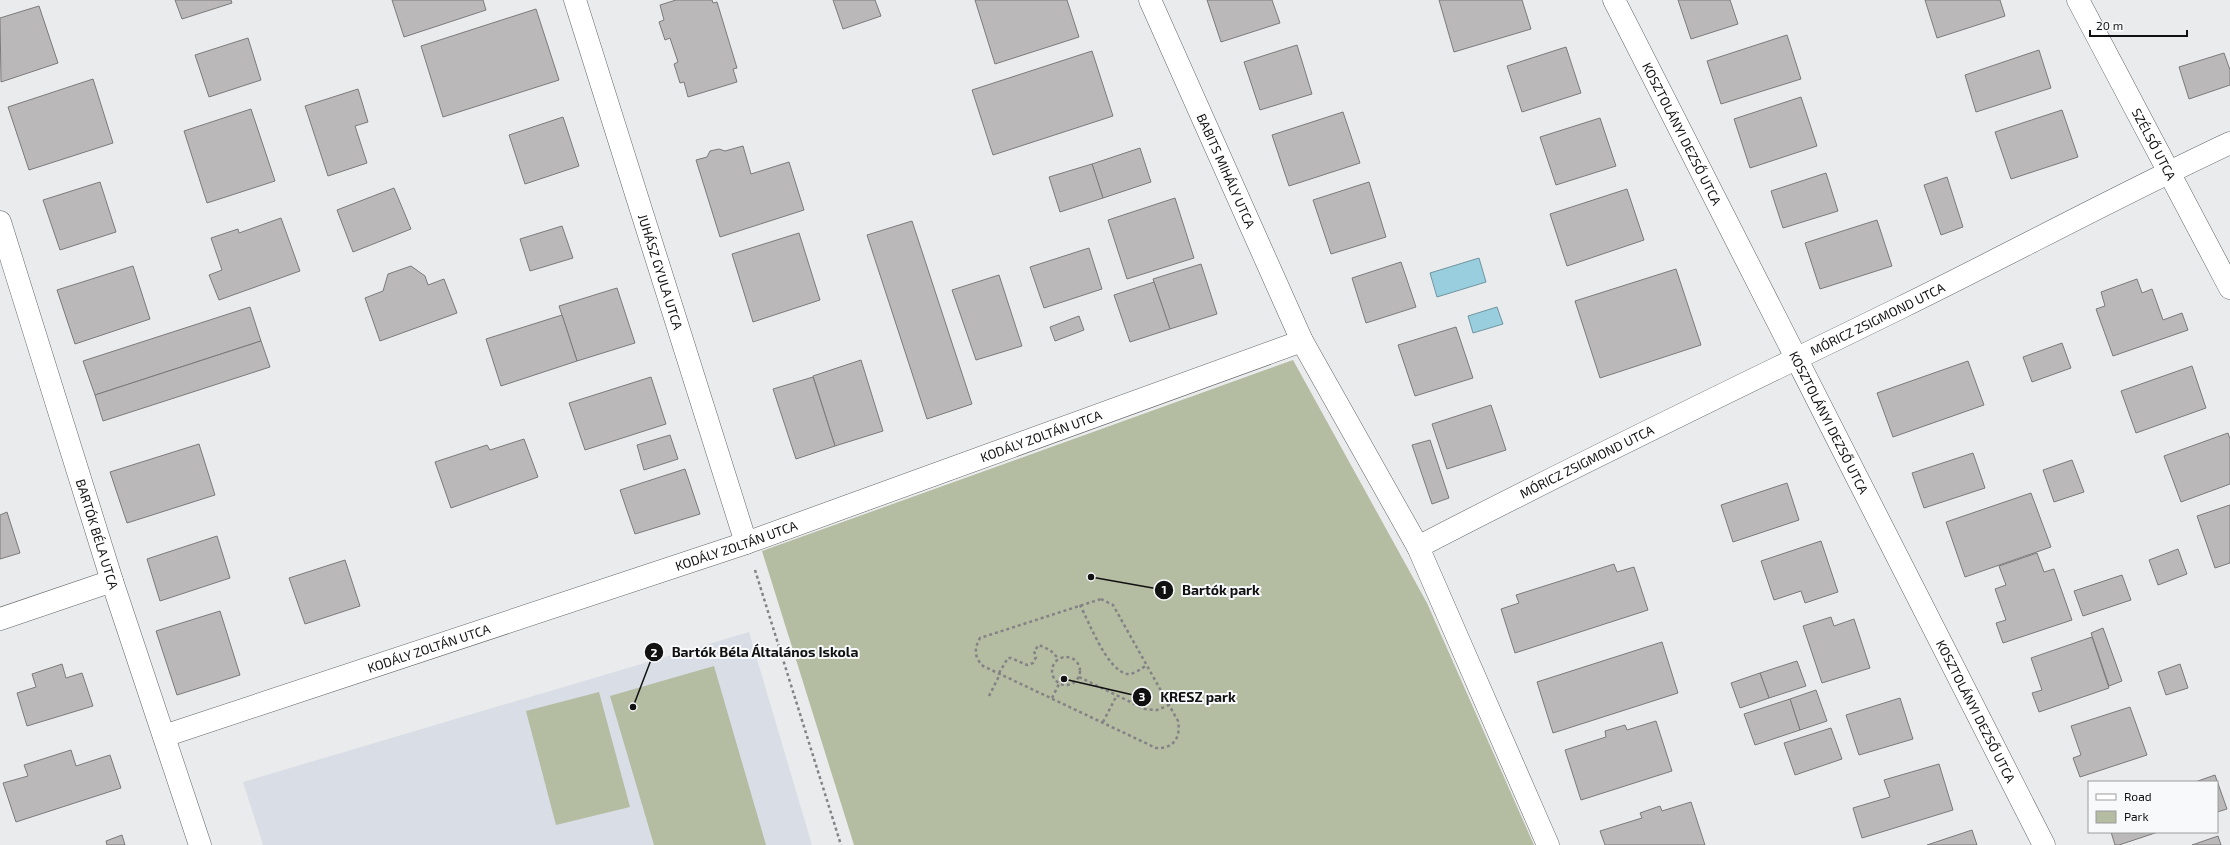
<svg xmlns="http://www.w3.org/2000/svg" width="2230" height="845" viewBox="0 0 2230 845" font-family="'Exo 2',sans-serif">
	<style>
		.built { fill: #d9dee6 }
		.green { fill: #b4bca2 }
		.water { fill: #98cedd; stroke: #7095a0 }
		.building { fill: #bab8b8; stroke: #7c7a7a }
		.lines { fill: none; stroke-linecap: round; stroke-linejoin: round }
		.minor-casing { stroke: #636465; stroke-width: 23 }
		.path { stroke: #838385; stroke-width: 2.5; stroke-dasharray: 3 3; stroke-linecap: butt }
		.minor { stroke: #fff; stroke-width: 22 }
		.labels { text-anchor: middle; stroke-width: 4; stroke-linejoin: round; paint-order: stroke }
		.street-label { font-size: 13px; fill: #111112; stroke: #f8f9fa }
		.leader { fill: none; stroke: #111112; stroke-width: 1.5 }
		.callout-dot { fill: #111112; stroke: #f8f9fa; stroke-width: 1.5 }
		.mark-label { font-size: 12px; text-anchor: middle; font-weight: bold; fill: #fff }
		.callout-label { font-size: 14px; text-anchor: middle; font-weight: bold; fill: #111112; stroke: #f8f9fa; stroke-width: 4; stroke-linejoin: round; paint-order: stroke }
	</style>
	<rect width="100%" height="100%" fill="#eaebed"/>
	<path class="built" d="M749 632 812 845H263L243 782Z"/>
	<g class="green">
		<path d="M1293 360 1427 603 1534 845H854L762 551Z"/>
		<path d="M714 666 766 845H654L610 696Z"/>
		<path d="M599 692 630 807 556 825 526 711Z"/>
	</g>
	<g class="water">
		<path d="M1479 258 1486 282 1437 297 1430 273Z"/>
		<path d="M1497 307 1503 324 1473 333 1468 316Z"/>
	</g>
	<g class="building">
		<path d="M175 0H231L232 3 182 19Z"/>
		<path d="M392 0H483L486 10 404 37Z"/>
		<path d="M676 0H712L713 3 717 2 737 68 733 69 737 82 688 97 684 82 680 83 674 64 678 62 670 38 665 40 659 22 664 20 660 5Z"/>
		<path d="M833 0H875L881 16 843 29Z"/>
		<path d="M975 0H1067L1079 37 995 64Z"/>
		<path d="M1207 0H1272L1280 23 1221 42Z"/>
		<path d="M1439 0H1522L1531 29 1454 52Z"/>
		<path d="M1678 0H1730L1738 24 1691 39Z"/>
		<path d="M1925 0H2000L2005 16 1937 38Z"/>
		<path d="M39 6 58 63 1 82 0 18Z"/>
		<path d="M536 9 559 80 443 117 421 46Z"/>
		<path d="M1787 35 1801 79 1721 104 1707 61Z"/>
		<path d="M248 38 261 80 209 97 195 55Z"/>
		<path d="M1297 45 1312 94 1260 110 1244 62Z"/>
		<path d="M1566 47 1581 93 1522 112 1507 66Z"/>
		<path d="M2039 50 2051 88 1976 112 1965 75Z"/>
		<path d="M1092 51 1113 116 993 155 972 90Z"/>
		<path d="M2224 53 2230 70V85L2189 99 2179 67Z"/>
		<path d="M93 79 113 143 29 170 8 107Z"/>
		<path d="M358 89 368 122 355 126 367 163 328 176 305 106Z"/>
		<path d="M1801 97 1817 146 1750 168 1734 119Z"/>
		<path d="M251 109 275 181 207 203 184 131Z"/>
		<path d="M2062 110 2078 157 2011 179 1995 132Z"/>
		<path d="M1343 112 1360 163 1289 186 1272 135Z"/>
		<path d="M563 117 579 166 525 184 509 135Z"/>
		<path d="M1600 118 1616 166 1556 185 1540 137Z"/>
		<path d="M743 146 751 174 789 162 804 210 720 237 696 160 707 157 710 151 719 149 725 151Z"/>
		<path d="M1140 148 1151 182 1103 198 1092 164Z"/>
		<path d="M1092 164 1103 198 1060 212 1049 177Z"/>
		<path d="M1826 173 1838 211 1783 228 1771 191Z"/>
		<path d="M1947 177 1963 227 1941 235 1924 185Z"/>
		<path d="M100 182 116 232 60 250 43 200Z"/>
		<path d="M1369 182 1386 237 1331 254 1313 200Z"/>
		<path d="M394 188 411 229 353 252 337 210Z"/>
		<path d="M1627 189 1644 240 1567 266 1550 214Z"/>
		<path d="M1175 198 1194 258 1127 279 1108 220Z"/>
		<path d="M281 218 300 271 219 300 209 275 222 270 211 238 238 229 239 233Z"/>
		<path d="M1877 220 1892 266 1820 289 1805 243Z"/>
		<path d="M912 221 972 404 927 419 867 235Z"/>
		<path d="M562 226 573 258 530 271 520 239Z"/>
		<path d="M799 233 820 300 753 322 732 254Z"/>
		<path d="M1089 248 1102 289 1044 308 1030 267Z"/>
		<path d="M1401 262 1416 307 1366 323 1352 278Z"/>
		<path d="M1201 264 1217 314 1170 329 1153 279Z"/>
		<path d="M133 266 150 319 75 344 57 290Z"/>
		<path d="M411 266 425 276 428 285 444 279 457 313 380 341 365 298 383 291 388 274Z"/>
		<path d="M1676 269 1701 345 1600 378 1575 301Z"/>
		<path d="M999 275 1022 346 976 360 952 290Z"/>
		<path d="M2137 279 2142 293 2152 289 2163 320 2182 313 2188 330 2113 356 2096 309 2105 306 2101 292Z"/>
		<path d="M1154 282 1170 329 1130 342 1114 295Z"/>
		<path d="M617 288 635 343 577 361 559 306Z"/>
		<path d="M250 307 261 341 95 395 83 361Z"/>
		<path d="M562 315 577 361 501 386 486 339Z"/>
		<path d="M1079 316 1084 330 1055 341 1050 327Z"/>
		<path d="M1456 327 1473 378 1415 396 1398 345Z"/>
		<path d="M261 341 270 367 103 421 95 395Z"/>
		<path d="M2062 343 2071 368 2032 382 2023 357Z"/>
		<path d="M861 360 883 431 835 446 813 376Z"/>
		<path d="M1968 361 1984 405 1893 437 1877 393Z"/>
		<path d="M2192 366 2206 408 2136 433 2121 391Z"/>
		<path d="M651 377 666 424 585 450 569 403Z"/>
		<path d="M813 377 835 446 796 459 773 389Z"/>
		<path d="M1491 405 1506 450 1447 469 1432 424Z"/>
		<path d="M2228 433 2230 439V484L2181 502 2164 456Z"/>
		<path d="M670 435 678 459 644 470 637 445Z"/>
		<path d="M524 439 538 477 451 508 435 462 487 445 490 450Z"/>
		<path d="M1430 440 1449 498 1432 504 1412 445Z"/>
		<path d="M199 444 215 495 127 523 110 472Z"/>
		<path d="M1973 453 1985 488 1924 508 1912 473Z"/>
		<path d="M2072 460 2084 492 2054 502 2043 470Z"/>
		<path d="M685 469 700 514 635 534 620 490Z"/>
		<path d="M1787 483 1799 520 1733 542 1721 505Z"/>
		<path d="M2031 493 2051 547 1965 577 1946 522Z"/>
		<path d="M2230 505V563L2215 568 2197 516Z"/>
		<path d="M7 512 20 553 0 559V515Z"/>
		<path d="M217 536 230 578 160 601 147 559Z"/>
		<path d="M1821 541 1838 592 1805 603 1801 591 1774 600 1761 561Z"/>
		<path d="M2178 549 2187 574 2158 585 2149 560Z"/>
		<path d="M2037 553 2044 572 2054 569 2072 620 2003 643 1996 623 2006 620 1995 589 2006 585 1999 566Z"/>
		<path d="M345 560 360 606 305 624 289 578Z"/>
		<path d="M1614 564 1617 572 1634 567 1648 610 1515 653 1501 609 1519 603 1516 595Z"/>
		<path d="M2122 575 2131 600 2083 616 2074 591Z"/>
		<path d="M220 611 240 675 177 695 156 631Z"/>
		<path d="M1831 617 1834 626 1854 619 1870 668 1822 683 1803 626Z"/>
		<path d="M2103 628 2122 681 2109 686 2091 633Z"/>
		<path d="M2092 637 2109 688 2039 712 2032 693 2042 690 2031 658Z"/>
		<path d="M1662 642 1678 693 1553 733 1537 682Z"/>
		<path d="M1797 661 1806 686 1769 698 1760 673Z"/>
		<path d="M62 664 66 678 82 673 93 706 27 726 17 693 36 687 32 674Z"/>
		<path d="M2180 664 2188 688 2166 695 2158 672Z"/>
		<path d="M1760 673 1769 698 1740 708 1731 683Z"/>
		<path d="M1816 690 1827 721 1800 730 1790 699Z"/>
		<path d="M1900 698 1913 739 1859 755 1846 715Z"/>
		<path d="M1790 699 1800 730 1755 745 1744 714Z"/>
		<path d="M2130 707 2147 755 2080 777 2073 758 2081 755 2071 726Z"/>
		<path d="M1656 721 1672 771 1581 800 1565 750 1606 737 1605 731 1625 725 1627 730Z"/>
		<path d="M1831 728 1842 759 1795 775 1784 743Z"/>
		<path d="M71 750 76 766 110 755 121 788 16 822 3 783 28 776 24 765Z"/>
		<path d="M1939 764 1953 810 1862 838 1853 808 1890 797 1884 780Z"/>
		<path d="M2215 775 2227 809 2217 812V782H2195Z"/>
		<path d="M1691 802 1705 845H1605L1600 831 1642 818 1640 813 1660 806 1662 811Z"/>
		<path d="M1972 830 1977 845H1927Z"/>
		<path d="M2111 832H2158L2119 845H2115Z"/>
		<path d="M122 835 125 845H107L106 841Z"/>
		<path d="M2218 836 2221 845H2192Z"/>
	</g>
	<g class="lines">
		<defs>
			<g id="minor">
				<path id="s1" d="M575 0 746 543"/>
				<path id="s2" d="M1150 0 1302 341 1418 547 1548 845"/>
				<path id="s3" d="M1614 0 2044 845"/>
				<path id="s4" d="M2078 0 2230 288"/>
				<path id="s5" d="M0 222 112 581 200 845"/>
				<path id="s6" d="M1418 547C1577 464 1739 387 1900 308 2010 254 2119 195 2230 143"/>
				<path d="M0 619 112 581"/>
				<path id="s7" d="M164 736 746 543 1302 341"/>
			</g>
		</defs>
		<use href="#minor" class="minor-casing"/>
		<g class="path">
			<path d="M755 570 841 845"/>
			<path d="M1101 599 1113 605 1178 721C1181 737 1174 749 1156 748L983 666C974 657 974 649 980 638Z"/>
			<path d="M1080 605C1089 622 1107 670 1127 674 1134 675 1142 668 1147 665"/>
			<circle cx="1066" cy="671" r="14"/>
			<path d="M999 673 1008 658H1011L1027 665 1033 663 1036 657 1034 651 1039 645 1050 650 1058 658"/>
			<path d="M1079 677 1145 709 1157 710 1169 705"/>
			<path d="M989 696 1000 674"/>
			<path d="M1052 698 1059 684"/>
			<path d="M1103 722 1117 695"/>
		</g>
		<use href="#minor" class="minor"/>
	</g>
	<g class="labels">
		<g class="street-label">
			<text dy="5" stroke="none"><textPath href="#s3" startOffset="150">KOSZTOLÁNYI DEZSŐ UTCA</textPath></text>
			<text dy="5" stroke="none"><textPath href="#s4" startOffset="163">SZÉLSŐ UTCA</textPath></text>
			<text dy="5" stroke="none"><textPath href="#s2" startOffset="187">BABITS MIHÁLY UTCA</textPath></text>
			<text dy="5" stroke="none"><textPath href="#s1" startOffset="285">JUHÁSZ GYULA UTCA</textPath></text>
			<text dy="5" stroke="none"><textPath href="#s6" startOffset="513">MÓRICZ ZSIGMOND UTCA</textPath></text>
			<text dy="5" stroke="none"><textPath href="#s3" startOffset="474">KOSZTOLÁNYI DEZSŐ UTCA</textPath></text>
			<text dy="5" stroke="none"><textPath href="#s7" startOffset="927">KODÁLY ZOLTÁN UTCA</textPath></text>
			<text dy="5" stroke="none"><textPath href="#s6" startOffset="189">MÓRICZ ZSIGMOND UTCA</textPath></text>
			<text dy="5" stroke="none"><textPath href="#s5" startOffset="327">BARTÓK BÉLA UTCA</textPath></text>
			<text dy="5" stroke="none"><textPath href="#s7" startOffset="603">KODÁLY ZOLTÁN UTCA</textPath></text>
			<text dy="5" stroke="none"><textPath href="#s7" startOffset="279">KODÁLY ZOLTÁN UTCA</textPath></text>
			<text dy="5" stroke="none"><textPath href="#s3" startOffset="798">KOSZTOLÁNYI DEZSŐ UTCA</textPath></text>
		</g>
	</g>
	<path class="leader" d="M1091 577L1164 590M633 707L654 652M1064 679L1142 697"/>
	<g class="callout-dot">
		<circle cx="1091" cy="577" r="4"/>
		<circle cx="633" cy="707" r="4"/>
		<circle cx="1064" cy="679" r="4"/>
		<circle cx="1164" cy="590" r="10"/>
		<circle cx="654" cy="652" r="10"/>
		<circle cx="1142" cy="697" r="10"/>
	</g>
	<g class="mark-label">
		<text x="1164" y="594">1</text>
		<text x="654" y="657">2</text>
		<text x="1142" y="701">3</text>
	</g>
	<g class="callout-label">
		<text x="1221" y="595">Bartók park</text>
		<text x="765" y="657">Bartók Béla Általános Iskola</text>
		<text x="1198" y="702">KRESZ park</text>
	</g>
	<rect x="2088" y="781" width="130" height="52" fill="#f8f9fa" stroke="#9c9c9d"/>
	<rect x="2096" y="794" width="20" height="6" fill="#ffffff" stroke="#9c9c9d"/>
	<text x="2124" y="801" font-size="12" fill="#111112">Road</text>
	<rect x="2096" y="811" width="20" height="12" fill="#b4bca2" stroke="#9c9c9d"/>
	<text x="2124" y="821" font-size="12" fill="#111112">Park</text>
	<path d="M2090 30v6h97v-6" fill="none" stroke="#111112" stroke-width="2"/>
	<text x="2096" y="30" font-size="12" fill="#111112" stroke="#f8f9fa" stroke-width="3" paint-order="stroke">20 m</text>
</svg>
